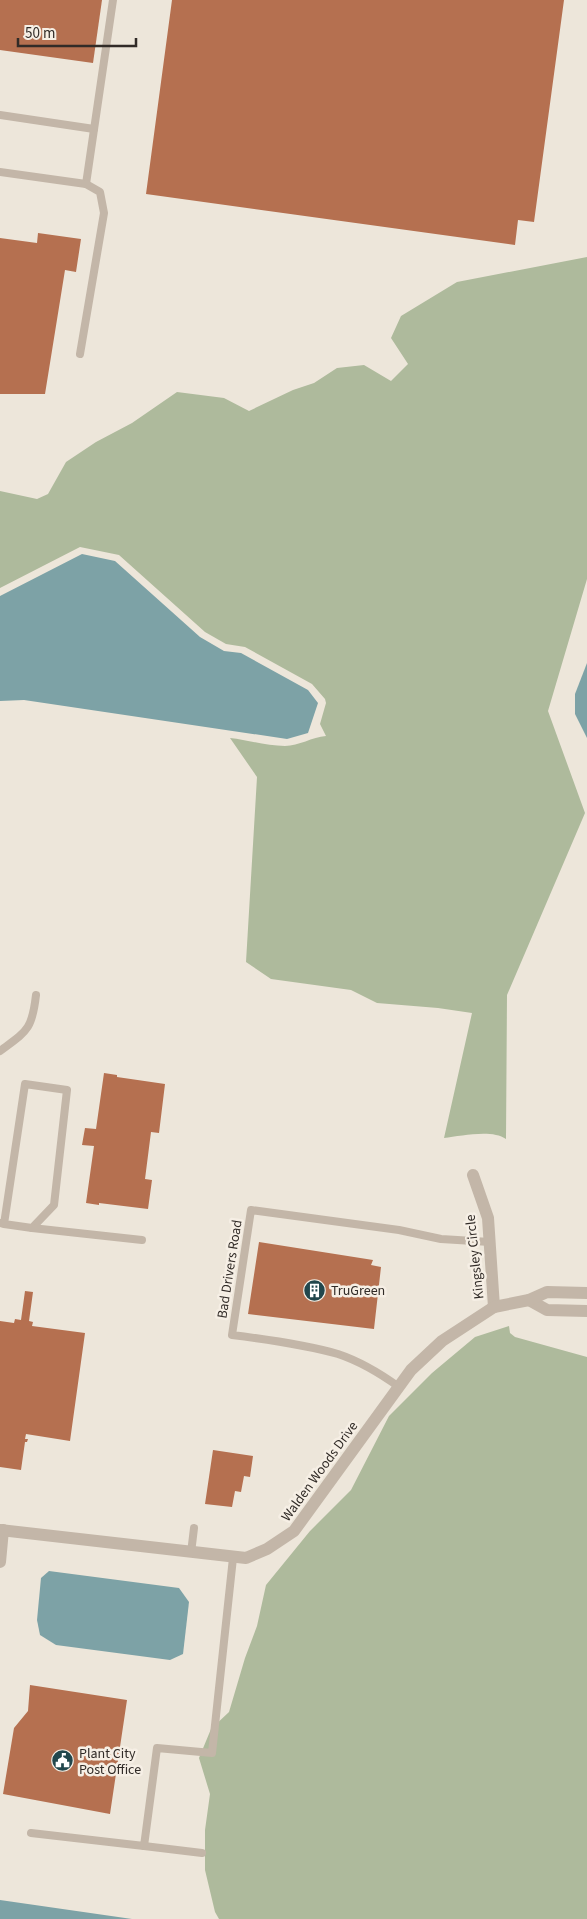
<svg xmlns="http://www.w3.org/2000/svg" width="587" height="1919" viewBox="0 0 587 1919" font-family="'Source Sans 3',sans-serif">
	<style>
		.green { fill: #aeba9c }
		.water { fill: #7da2a6 }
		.building { fill: #b57050 }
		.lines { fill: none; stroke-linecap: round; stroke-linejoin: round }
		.lane { stroke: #c3b6a8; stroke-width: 8 }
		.street { stroke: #c3b6a8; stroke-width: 12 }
		.labels { text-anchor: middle; stroke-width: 5; stroke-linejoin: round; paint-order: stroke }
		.street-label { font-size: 14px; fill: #312b27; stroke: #f6efe5 }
		.poi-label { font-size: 14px; fill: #312b27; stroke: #f6efe5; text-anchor: start }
	</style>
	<rect width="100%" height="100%" fill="#ede6da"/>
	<g class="green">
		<path d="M587 257V579L548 711 585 813 507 995 506 1139C492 1129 461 1136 444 1138L472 1013 438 1008 377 1003 351 990 271 979 246 962 257 777 230 738C248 740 267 746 285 746 299 746 312 737 326 736L320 724 326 703 325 699 312 684 245 647 226 644 205 632 119 555 80 547 0 588V491L37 499 48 494 66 462 96 442 132 423 177 392 224 398 249 411 293 390 314 383 337 368 364 365 391 381 408 364 391 338 401 316 457 282Z"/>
		<path d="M509 1326 510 1333 515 1337 587 1357V1919H219L215 1912 205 1870V1830L210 1794 199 1758 211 1729 229 1712 245 1658 257 1626 266 1585 310 1531 351 1490 389 1416 432 1373 475 1337Z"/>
	</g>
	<g class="water">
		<path d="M82 554 115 561 200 637 224 651 241 653 308 690 318 703 308 733 287 739 24 700 0 701V596Z"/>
		<path d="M587 663V738L575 714V694Z"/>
		<path d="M49 1571 179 1588 189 1602 183 1654 170 1660 56 1645 40 1635 37 1620 41 1578Z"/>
		<path d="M0 1900 132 1919H0Z"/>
	</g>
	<g class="building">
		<path d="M0 0H102L93 63 0 50Z"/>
		<path d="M172 0H564L534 222 518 220 515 245 146 194Z"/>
		<path d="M38 233 81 239 76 272 65 270 45 394H0V238L37 243Z"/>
		<path d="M104 1073 117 1075V1077L165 1084 159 1133 151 1132 145 1179 152 1180 148 1209 99 1203V1205L86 1203 94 1146 82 1145 85 1128 96 1129Z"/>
		<path d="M259 1242 373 1260 371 1265 381 1267 374 1329 248 1314Z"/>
		<path d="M25 1291 33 1292 29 1321 33 1322 32 1326 85 1333 70 1441 26 1434 25 1439H28L27 1442H25L21 1470 0 1467V1321L14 1323 15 1319 21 1320Z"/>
		<path d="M213 1450 253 1456 250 1477 244 1476 241 1492 235 1491 232 1507 205 1504Z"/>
		<path d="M30 1685 127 1700 110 1814 3 1794 14 1728 28 1711Z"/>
	</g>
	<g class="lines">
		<g class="lane">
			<path d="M0 115 94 129"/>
			<path d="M0 172 86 184 113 0"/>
			<path d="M80 354 104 213 100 192 86 184"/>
			<path d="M0 1051C27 1031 32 1030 36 995"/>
			<path d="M0 1223 4 1224 32 1228 54 1205 67 1090 25 1084 4 1224"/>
			<path d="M32 1228 142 1240"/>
			<path d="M399 1387C381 1374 359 1361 338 1354 306 1345 264 1339 232 1335L251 1210 399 1230 441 1239 490 1242"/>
			<path d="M191 1553 194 1528"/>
			<path d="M31 1833 144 1846 157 1748 212 1753 233 1558"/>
			<path d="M144 1846 202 1853"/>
		</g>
		<g class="street">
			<path d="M473 1175 488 1218 494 1307"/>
			<path d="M529 1300 547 1310 587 1311"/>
			<path d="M0 1530 246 1558 267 1549 294 1531 411 1370 442 1341 494 1307 529 1300 547 1292 587 1293"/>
			<path d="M0 1562 3 1530"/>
		</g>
	</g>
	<defs>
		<symbol id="building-disc" viewBox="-11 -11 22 22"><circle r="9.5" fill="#22474d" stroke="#f6efe5"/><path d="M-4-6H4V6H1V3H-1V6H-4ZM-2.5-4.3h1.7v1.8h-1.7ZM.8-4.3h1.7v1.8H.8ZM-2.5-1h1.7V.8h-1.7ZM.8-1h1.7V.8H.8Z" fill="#fff"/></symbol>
		<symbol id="civic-disc" viewBox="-11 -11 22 22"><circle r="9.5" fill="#22474d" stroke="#f6efe5"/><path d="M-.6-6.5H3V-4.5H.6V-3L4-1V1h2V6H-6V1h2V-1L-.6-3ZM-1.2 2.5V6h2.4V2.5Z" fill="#fff"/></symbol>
	</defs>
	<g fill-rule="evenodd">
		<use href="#building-disc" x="302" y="1278" width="25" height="25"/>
		<use href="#civic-disc" x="50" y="1748" width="25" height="25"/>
	</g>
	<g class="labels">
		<g class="street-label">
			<text transform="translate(474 1257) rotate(-96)" y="5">Kingsley Circle</text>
			<text transform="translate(229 1269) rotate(-81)" y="5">Bad Drivers Road</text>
			<text transform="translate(319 1471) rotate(-54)" y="5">Walden Woods Drive</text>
		</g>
		<g class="poi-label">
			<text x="331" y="1295">TruGreen</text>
			<text x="79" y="1758">Plant City<tspan x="79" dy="16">Post Office</tspan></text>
		</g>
	</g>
	<path d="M18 38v8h118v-8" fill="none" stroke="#312b27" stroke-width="2.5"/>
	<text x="25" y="38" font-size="15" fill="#312b27" stroke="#f6efe5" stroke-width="4" paint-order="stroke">50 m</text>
</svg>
